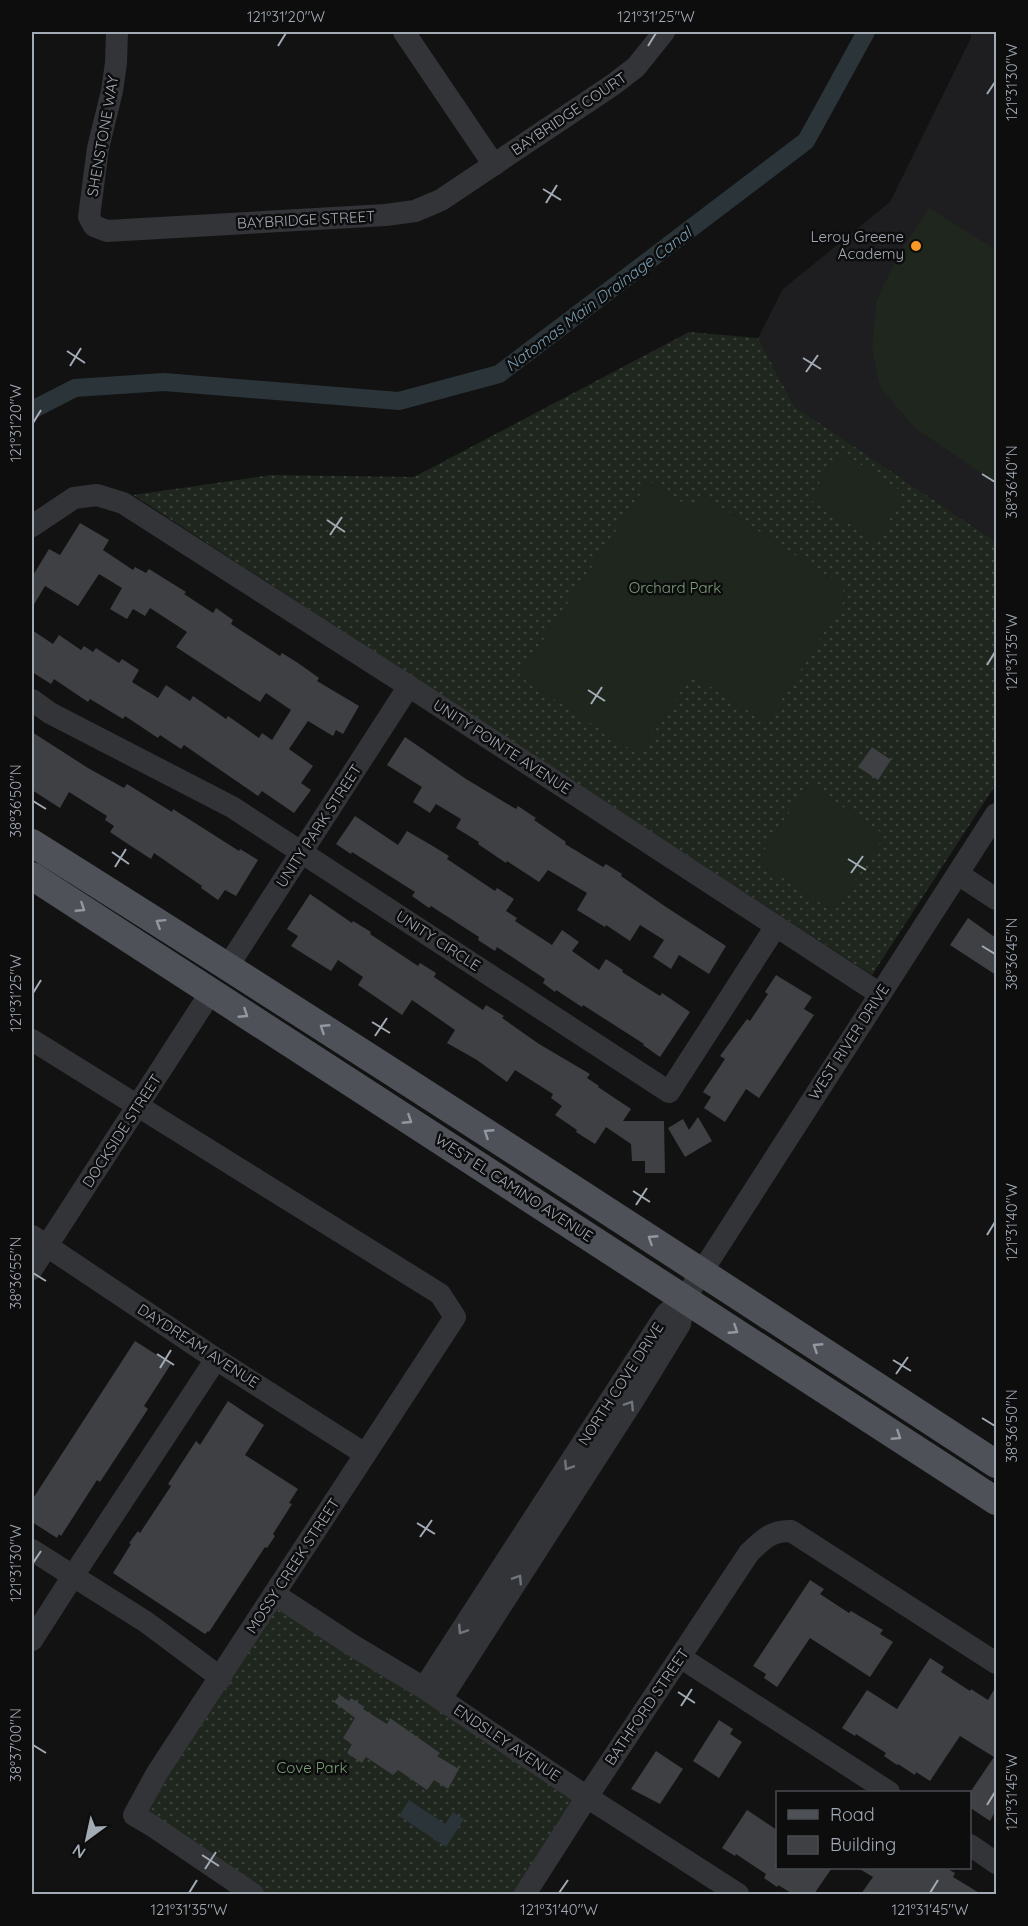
<svg xmlns="http://www.w3.org/2000/svg" width="1028" height="1926" viewBox="0 0 1028 1926" font-family="Quicksand,sans-serif">
	<style>
		.built { fill: #1e1e20 }
		.grass { fill: url(#grass-dots) }
		.garden { fill: #1e261e }
		.water { fill: #2a3439 }
		.lines { fill: none; stroke-linecap: round; stroke-linejoin: round }
		.canal { stroke: #2a3439; stroke-width: 18 }
		.building { fill: #3e4043 }
		.minor { stroke: #333438; stroke-width: 22 }
		.major { stroke: #4e5157; stroke-width: 28 }
		.oneway { stroke: #9198a1 }
		.oneway2 { stroke: #70757c }
		.ticks { fill: none; stroke: #a2aab4; stroke-width: 2 }
		.poi-dot { fill: #f89925; stroke: #0d0d0e; stroke-width: 2 }
		.labels { text-anchor: middle; stroke-width: 5; stroke-linejoin: round; paint-order: stroke }
		.street-label { font-size: 15px; fill: #a2aab4; stroke: #0d0d0e }
		.poi-label { font-size: 15px; fill: #a2aab4; stroke: #0d0d0e; text-anchor: end }
		.park-label { font-size: 15px; fill: #7ba078; stroke: #0d0d0e }
		.water-label { font-size: 16px; font-style: italic; fill: #789db1; stroke: #0d0d0e }
		.neatline { fill: none; stroke: #a2aab4; stroke-width: 2 }
		.ticks-label { font-size: 15px; text-anchor: middle; fill: #a2aab4 }
	</style>
	<defs>
		<pattern id="grass-dots" width="8" height="8" patternUnits="userSpaceOnUse" patternTransform="scale(1.5)"><rect width="8" height="8" fill="#1e261e"/><path d="M2 2h.1M6 6h.1" fill="none" stroke="#3c433c" stroke-width="1.8" stroke-linecap="round"/></pattern>
	</defs>
	<rect width="100%" height="100%" fill="#121213"/>
	<path class="built" d="M970 32H996V542L794 406 758 338 783 289 890 202 971 38Z"/>
	<g class="grass">
		<path d="M689 332 758 338 794 406 996 542V784L872 975 133 495 271 475 414 477Z"/>
		<path d="M274 1594 587 1797 518 1894H258L134 1815Z"/>
	</g>
	<g class="garden">
		<path d="M929 208 996 250V483L915 428 880 387 872 348 876 302 897 257Z"/>
		<path d="M840 451 901 491 897 507 877 541 809 499Z"/>
		<path d="M649 481 691 508 701 494 843 586 844 601 767 723 692 675 639 755 519 676Z"/>
		<path d="M808 784 885 835 834 912 757 861Z"/>
	</g>
	<path class="water" d="M409 1800 445 1824 453 1812 464 1819 446 1847 399 1816Z"/>
	<g class="lines">
		<path class="canal" d="M32 410 75 388 164 382 399 401 499 374 806 141 866 32"/>
	</g>
	<g class="building">
		<path d="M80 523 109 540 103 550 133 570 135 567 146 573 149 569 186 592 184 594 213 613 216 608 233 620 231 624 280 656 282 653 298 663 319 678 317 681 359 706 343 734 336 730 333 736 308 721 289 749 313 766 301 783 311 790 294 813 262 791 258 796 184 745 181 749 160 735 158 738 125 716 123 719 90 699 88 702 54 679 51 684 32 672V630L53 644 59 635 81 650 84 646 93 652 96 648 119 663 122 659 139 670 132 682 158 698 166 685 190 701 193 696 226 719 228 716 259 738 262 733 272 740 291 710 266 693 260 702 176 647 187 632 150 608 145 616 133 609 127 619 110 609 122 588 99 574 78 606 45 586 32 608V577L49 549 60 555Z"/>
		<path d="M32 732 88 768 124 788 127 784 172 812 173 809 239 851 240 849 258 860 236 896 225 890 218 900 201 888 202 886 154 853 151 859 134 848 110 832 114 826 105 820 107 816 69 792 60 808 32 790Z"/>
		<path d="M405 737 466 779 516 809 518 806 536 818 534 820 566 842 565 844 603 867 606 864 622 874 621 876 666 907 726 946 709 974 679 955 671 969 653 957 664 940 640 925 630 941 606 925 605 927 577 910 587 893 548 870 539 882 507 861 506 863 478 844 479 842 456 828 461 819 436 804 430 813 413 802 422 787 387 765Z"/>
		<path d="M872 747 891 760 878 780 858 767Z"/>
		<path d="M355 816 398 845 407 831 431 845 449 856 447 859 495 891 497 888 514 899 506 911 517 918 515 921 552 945 562 930 579 942 572 951 599 970 606 959 623 970 622 972 660 996 662 993 690 1012 660 1057 643 1045 644 1044 583 1005 582 1007 556 990 555 992 543 983 545 979 497 947 495 951 478 940 479 937 431 906 429 908 412 896 415 892 352 852 351 854 336 844Z"/>
		<path d="M310 894 352 923 353 921 371 932 370 934 418 966 420 963 436 973 434 977 471 1002 483 1010 486 1005 504 1016 502 1018 539 1044 590 1074 587 1078 599 1086 598 1087 631 1109 623 1121H664L665 1173H645V1161H632L631 1144 606 1127 595 1144 576 1132 577 1130 555 1115 562 1106 551 1098 553 1094 515 1070 507 1082 477 1060 447 1043 455 1030 412 1000 402 1015 358 985 363 977 338 960 331 971 291 946 298 936 287 929Z"/>
		<path d="M968 918 996 938V975L950 945Z"/>
		<path d="M776 975 812 997 804 1009 814 1015 759 1098 746 1089 725 1122 704 1108 711 1097 703 1092 725 1059 720 1056 747 1019 750 1021 768 994 765 992Z"/>
		<path d="M698 1117 712 1141 685 1157 668 1128 683 1119 689 1130Z"/>
		<path d="M135 1341 171 1364 144 1406 148 1409 100 1482 97 1480 61 1536 59 1534 57 1538 32 1522V1500Z"/>
		<path d="M228 1401 264 1425 245 1455 298 1489 289 1503 292 1504 273 1534 275 1536 267 1548 265 1547 209 1632 208 1631 205 1634 113 1573 131 1544 129 1543 138 1531 140 1533 171 1486 168 1484 196 1441 200 1445Z"/>
		<path d="M810 1580 824 1589 820 1594 849 1613 851 1611 883 1630 880 1634 893 1642 870 1677 810 1638 777 1687 764 1678 766 1674 753 1666Z"/>
		<path d="M930 1658 944 1667 941 1672 970 1691 971 1689 988 1700 996 1686V1810L990 1821 969 1807V1794L994 1757 960 1736 930 1781 916 1772 915 1775 898 1764 897 1765 884 1756 886 1753 856 1734 855 1736 842 1728 867 1690 897 1709Z"/>
		<path d="M340 1695 349 1701 351 1698 363 1706V1709L387 1724 390 1718 440 1753 437 1756 459 1769 448 1789 434 1780 427 1790 398 1770 393 1775 366 1757 362 1763 347 1753 352 1744 343 1738 355 1718 334 1702Z"/>
		<path d="M719 1720 733 1729 730 1734 742 1742 719 1778 693 1761Z"/>
		<path d="M656 1751 683 1769 660 1804 631 1789Z"/>
		<path d="M747 1810 777 1830V1868H832L814 1894H793L778 1885 777 1887 764 1878 766 1874 736 1854 735 1856 722 1848Z"/>
		<path d="M858 1868H946L955 1873 953 1877 981 1894H861L873 1877Z"/>
	</g>
	<g class="lines">
		<g class="minor">
			<path d="M117 32 116 63 112 91 98 148 89 217 94 226 107 231 386 215 415 211 441 200 614 84 636 67 664 32"/>
			<path d="M404 32 494 165"/>
			<path d="M32 526 74 498 97 495 123 503 424 696 880 994"/>
			<path d="M32 700 50 713 232 807 669 1092 776 926"/>
			<path d="M958 874 996 899"/>
			<path d="M228 966 409 686"/>
			<path d="M32 1040 440 1294 455 1317 157 1773 134 1815 151 1825 253 1894"/>
			<path d="M32 1236 216 1359 365 1454"/>
			<path d="M32 1269 211 992"/>
			<path d="M216 1359 73 1576 146 1622 221 1678"/>
			<path d="M32 1550 73 1576 32 1640"/>
			<path d="M274 1594 352 1645 424 1688 587 1797 738 1894"/>
			<path d="M680 1657 889 1792"/>
			<path d="M424 1688 666 1314 685 1298 996 814"/>
			<path d="M441 1699 634 1399 680 1324 685 1298"/>
			<path d="M970 1845 996 1863"/>
			<path d="M525 1894 587 1797 749 1553C762 1540 772 1530 791 1531L996 1663"/>
		</g>
		<g class="major">
			<path d="M32 843C355 1046 676 1255 996 1464"/>
			<path d="M32 876 996 1501"/>
		</g>
	</g>
	<defs><path id="oneway-chevron" d="M-2-3.5L2.5 0L-2 3.5" fill="none" stroke-width="1.6" stroke-linecap="round" stroke-linejoin="round" transform="scale(1.5)"/></defs>
	<g class="oneway">
		<use href="#oneway-chevron" transform="translate(81 908) rotate(33)"/>
		<use href="#oneway-chevron" transform="translate(160 923) rotate(-148)"/>
		<use href="#oneway-chevron" transform="translate(244 1014) rotate(33)"/>
		<use href="#oneway-chevron" transform="translate(324 1028) rotate(-147)"/>
		<use href="#oneway-chevron" transform="translate(408 1120) rotate(33)"/>
		<use href="#oneway-chevron" transform="translate(488 1133) rotate(-147)"/>
		<use href="#oneway-chevron" transform="translate(652 1239) rotate(-147)"/>
		<use href="#oneway-chevron" transform="translate(734 1330) rotate(33)"/>
		<use href="#oneway-chevron" transform="translate(817 1347) rotate(-147)"/>
		<use href="#oneway-chevron" transform="translate(897 1436) rotate(33)"/>
	</g>
	<g class="oneway2">
		<use href="#oneway-chevron" transform="translate(630 1405) rotate(-57)"/>
		<use href="#oneway-chevron" transform="translate(568 1466) rotate(123)"/>
		<use href="#oneway-chevron" transform="translate(518 1579) rotate(-57)"/>
		<use href="#oneway-chevron" transform="translate(462 1630) rotate(123)"/>
	</g>
	<path class="ticks" d="M278 46 286 33M648 46 656 33M987 94 995 82M543 189 561 200M546 203 557 185M67 351 85 363M803 358 821 369M70 366 81 348M806 372 818 355M33 423 41 410M982 474 995 482M327 520 345 532M330 535 342 517M987 665 995 652M588 690 605 701M591 704 602 687M33 801 46 809M112 852 129 864M848 859 866 870M115 867 126 849M851 873 863 856M982 946 995 954M33 993 41 980M372 1022 390 1033M375 1036 387 1018M633 1191 650 1202M636 1205 647 1188M987 1235 995 1222M33 1273 46 1281M157 1354 174 1365M893 1360 911 1371M160 1368 171 1350M896 1374 908 1357M982 1418 995 1426M417 1523 435 1534M420 1537 432 1520M33 1563 41 1551M678 1692 695 1703M681 1706 692 1689M33 1745 46 1753M987 1805 995 1792M202 1855 219 1866M205 1869 216 1852M189 1893 197 1880M559 1893 568 1880M930 1893 938 1880"/>
	<circle class="poi-dot" cx="916" cy="246" r="6"/>
	<g class="labels">
		<g class="street-label">
			<text transform="translate(569 114) rotate(-34)" y="5">BAYBRIDGE COURT</text>
			<text transform="translate(103 136) rotate(-80)" y="5">SHENSTONE WAY</text>
			<text transform="translate(306 220) rotate(-3)" y="5">BAYBRIDGE STREET</text>
			<text transform="translate(502 747) rotate(33)" y="5">UNITY POINTE AVENUE</text>
			<text transform="translate(319 826) rotate(-57)" y="5">UNITY PARK STREET</text>
			<text transform="translate(438 941) rotate(33)" y="5">UNITY CIRCLE</text>
			<text transform="translate(849 1042) rotate(-57)" y="5">WEST RIVER DRIVE</text>
			<text transform="translate(122 1131) rotate(-57)" y="5">DOCKSIDE STREET</text>
			<text transform="translate(514 1188) rotate(33)" y="5">WEST EL CAMINO AVENUE</text>
			<text transform="translate(198 1346) rotate(33)" y="5">DAYDREAM AVENUE</text>
			<text transform="translate(621 1384) rotate(-57)" y="5">NORTH COVE DRIVE</text>
			<text transform="translate(293 1566) rotate(-57)" y="5">MOSSY CREEK STREET</text>
			<text transform="translate(647 1707) rotate(-56)" y="5">BATHFORD STREET</text>
			<text transform="translate(507 1743) rotate(34)" y="5">ENDSLEY AVENUE</text>
		</g>
		<g class="poi-label">
			<text x="904" y="242">Leroy Greene<tspan x="904" dy="17">Academy</tspan></text>
		</g>
		<g class="park-label">
			<text x="675" y="593">Orchard Park</text>
			<text x="312" y="1773">Cove Park</text>
		</g>
		<g class="water-label">
			<text transform="translate(598 299) rotate(-37)" y="6">Natomas Main Drainage Canal</text>
		</g>
	</g>
	<rect width="1028" height="1926" fill="none" stroke="#0d0d0e" stroke-width="66"/>
	<rect x="776" y="1791" width="195" height="78" fill="#0d0d0e" stroke="#494c50" stroke-width="1.5"/>
	<rect x="788" y="1810" width="30" height="9" fill="#4e5157" stroke="#494c50" stroke-width="1.5"/>
	<text x="830" y="1821" font-size="18" fill="#a2aab4">Road</text>
	<rect x="788" y="1836" width="30" height="18" fill="#3e4043" stroke="#494c50" stroke-width="1.5"/>
	<text x="830" y="1851" font-size="18" fill="#a2aab4">Building</text>
	<g transform="translate(87 1839) rotate(213)" stroke="#0d0d0e" stroke-width="4.5" paint-order="stroke">
	<path d="M0-4.5L10 22L0 15L-10 22Z" fill="#a2aab4"/>
	<text y="-9" font-size="16" font-weight="bold" text-anchor="middle" fill="#a2aab4">N</text>
	</g>
	<rect x="33" y="33" width="962" height="1860" class="neatline"/>
	<g class="ticks-label">
		<text x="286" y="22">121°31'20"W</text>
		<text x="656" y="22">121°31'25"W</text>
		<text transform="translate(1012 82) rotate(-90)" y="5">121°31'30"W</text>
		<text transform="translate(16 423) rotate(-90)" y="5">121°31'20"W</text>
		<text transform="translate(1012 482) rotate(-90)" y="5">38°36'40"N</text>
		<text transform="translate(1012 652) rotate(-90)" y="5">121°31'35"W</text>
		<text transform="translate(16 801) rotate(-90)" y="5">38°36'50"N</text>
		<text transform="translate(1012 954) rotate(-90)" y="5">38°36'45"N</text>
		<text transform="translate(16 993) rotate(-90)" y="5">121°31'25"W</text>
		<text transform="translate(1012 1222) rotate(-90)" y="5">121°31'40"W</text>
		<text transform="translate(16 1273) rotate(-90)" y="5">38°36'55"N</text>
		<text transform="translate(1012 1426) rotate(-90)" y="5">38°36'50"N</text>
		<text transform="translate(16 1563) rotate(-90)" y="5">121°31'30"W</text>
		<text transform="translate(16 1745) rotate(-90)" y="5">38°37'00"N</text>
		<text transform="translate(1012 1792) rotate(-90)" y="5">121°31'45"W</text>
		<text x="189" y="1915">121°31'35"W</text>
		<text x="559" y="1915">121°31'40"W</text>
		<text x="930" y="1915">121°31'45"W</text>
	</g>
</svg>
